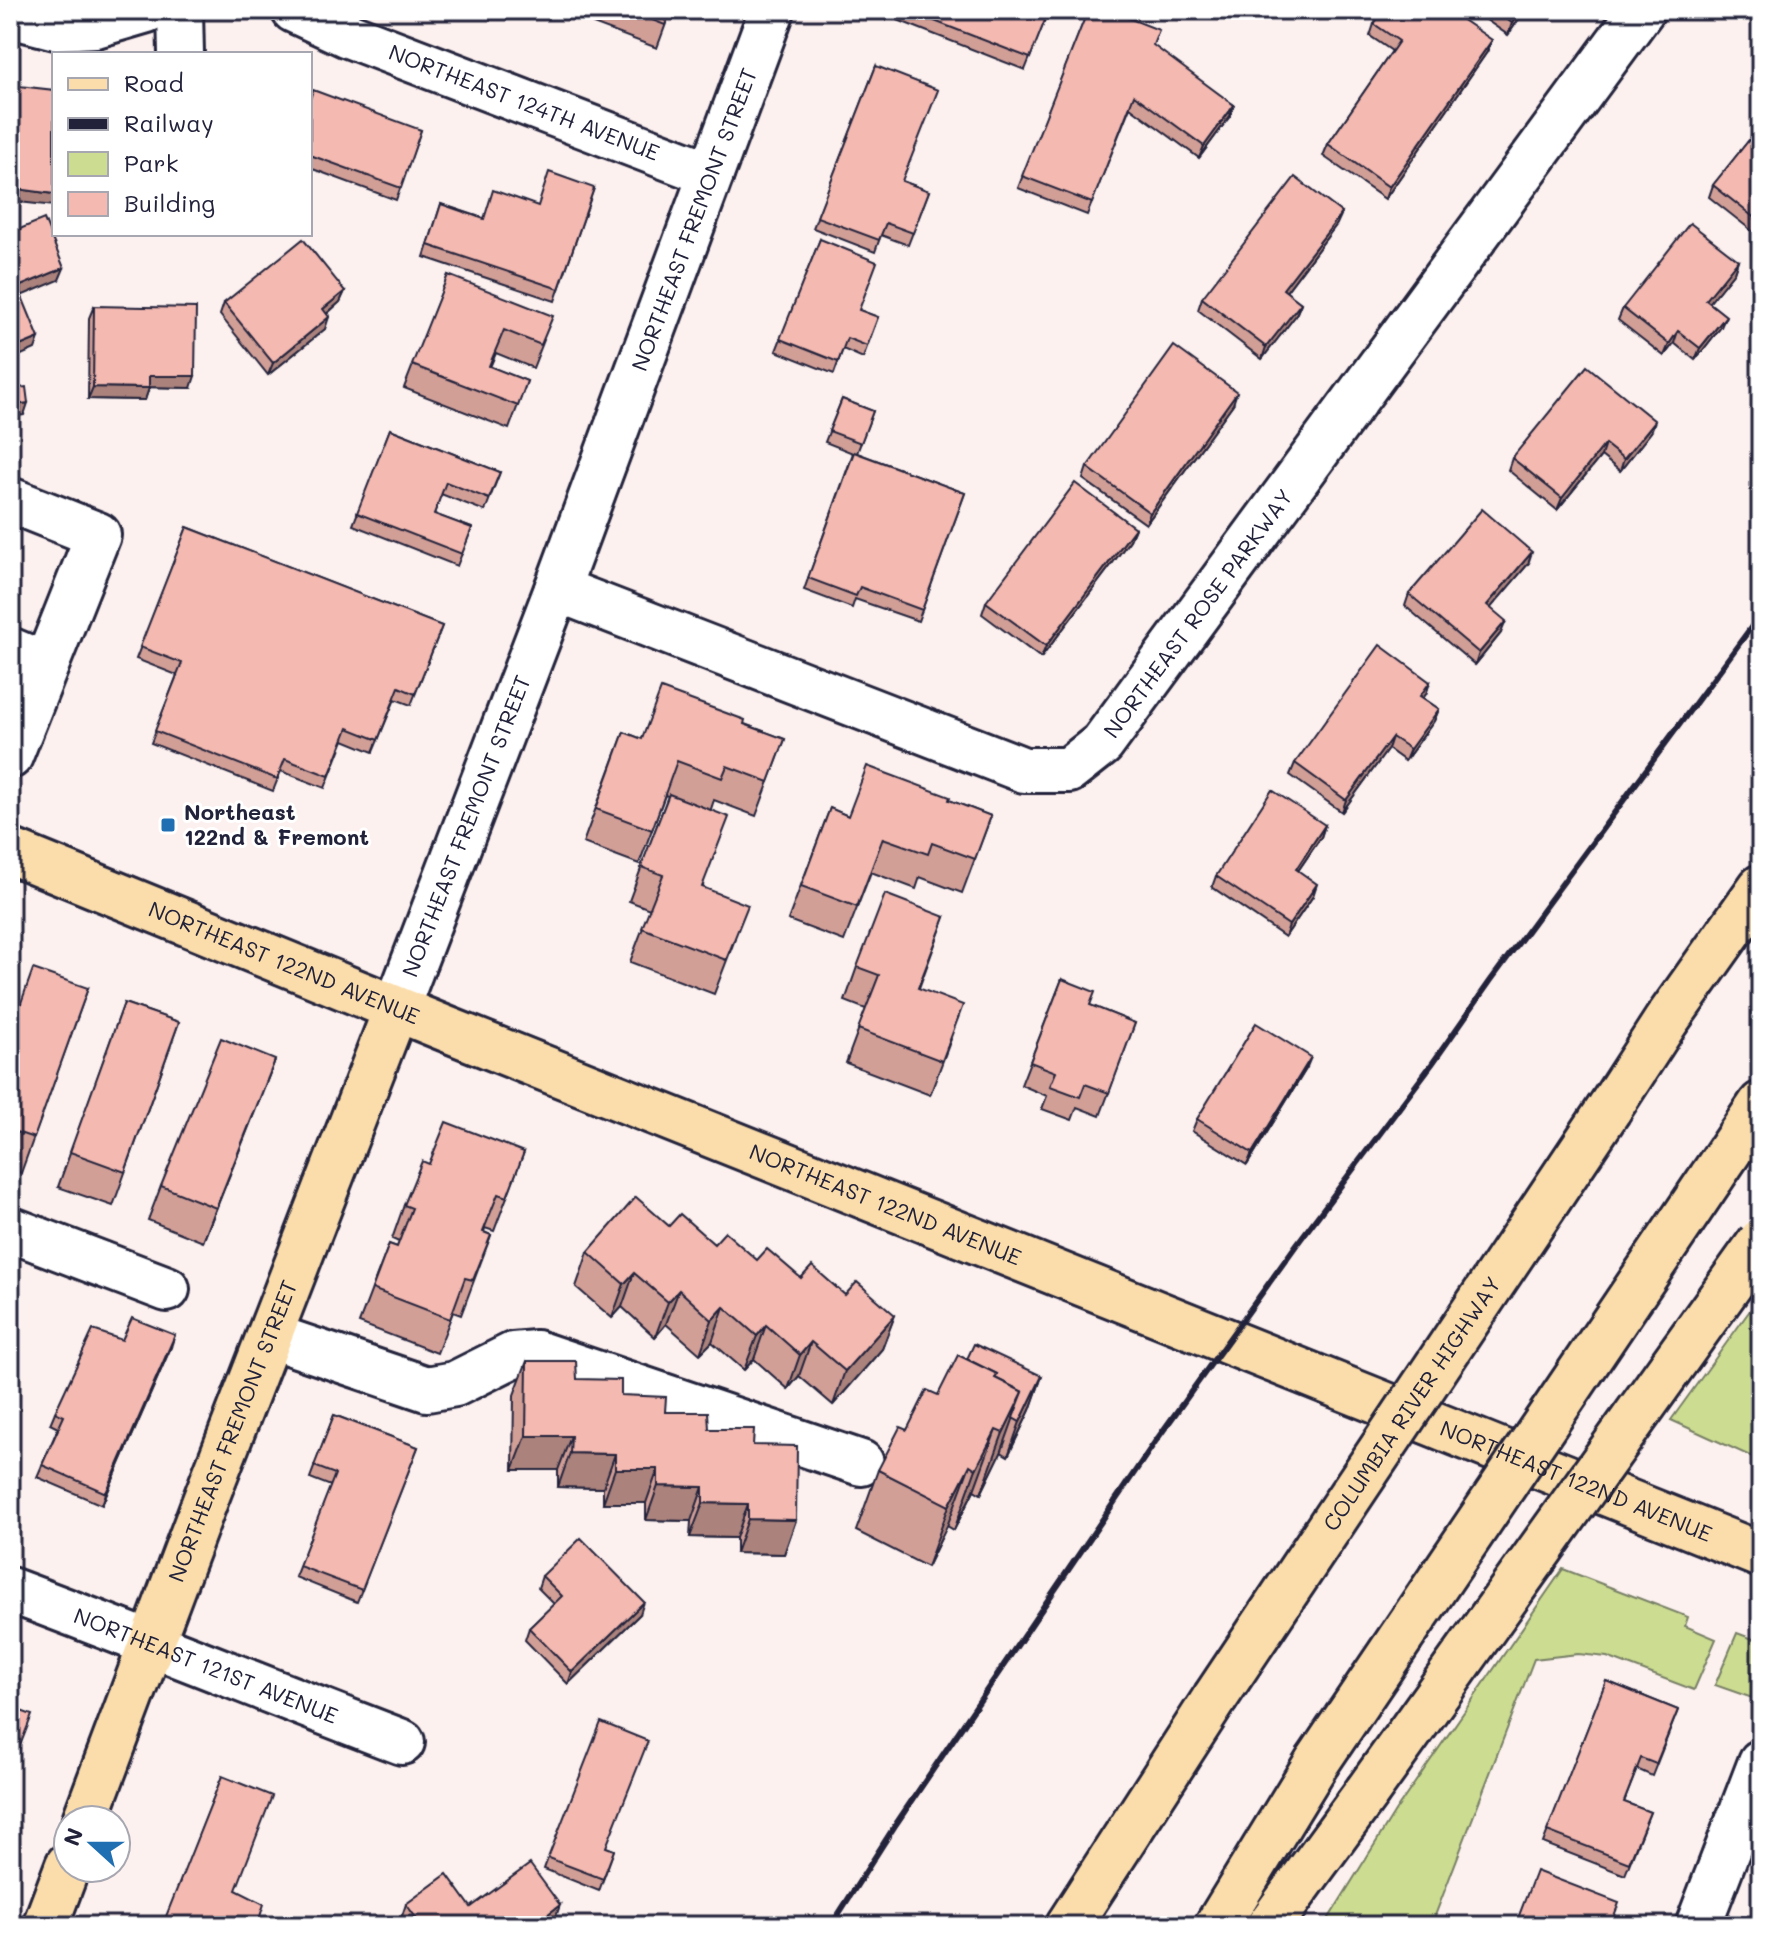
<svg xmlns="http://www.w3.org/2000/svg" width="1771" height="1936" viewBox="0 0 1771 1936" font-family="Mali,sans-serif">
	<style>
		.green { fill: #ccdc90; stroke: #777f66; stroke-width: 2 }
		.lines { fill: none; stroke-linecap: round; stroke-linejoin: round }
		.minor-casing { stroke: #22223b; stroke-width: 50 }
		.major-casing { stroke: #22223b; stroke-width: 50 }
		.highway-casing { stroke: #22223b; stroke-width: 50 }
		.minor { stroke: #fff; stroke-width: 44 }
		.major { stroke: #fbddab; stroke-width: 44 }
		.highway { stroke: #fbddab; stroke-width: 44 }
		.rail { stroke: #22223b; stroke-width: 6 }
		.highway-bridge-casing { stroke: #22223b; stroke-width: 50; stroke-linecap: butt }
		.highway-bridge { stroke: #fbddab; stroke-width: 44 }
		.wall { fill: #d29f97; stroke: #22223b; stroke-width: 2 }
		.shaded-wall { fill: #ab827b; stroke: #22223b; stroke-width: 2 }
		.building { fill: #f4b9b0; stroke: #22223b; stroke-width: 2 }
		.poi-dot { fill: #1f6fb2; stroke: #fff; stroke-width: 3 }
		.labels { text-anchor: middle; stroke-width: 6; stroke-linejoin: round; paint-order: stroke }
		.street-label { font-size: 22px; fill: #22223b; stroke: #fff }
		.poi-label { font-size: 22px; font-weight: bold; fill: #22223b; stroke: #fff; text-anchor: start }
	</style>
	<rect width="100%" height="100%" fill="#fdf1ef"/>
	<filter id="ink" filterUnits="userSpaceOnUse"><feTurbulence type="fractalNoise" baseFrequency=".0125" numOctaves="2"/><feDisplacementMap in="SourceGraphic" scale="16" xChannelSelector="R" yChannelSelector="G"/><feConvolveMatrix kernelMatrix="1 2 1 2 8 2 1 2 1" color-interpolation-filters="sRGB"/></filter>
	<g filter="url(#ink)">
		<g class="green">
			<path d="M1761 1295V1461L1671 1420Z"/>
			<path d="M1563 1569 1688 1617 1685 1626 1716 1639 1694 1690 1607 1657 1578 1654 1534 1659 1431 1926H1324L1396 1810Z"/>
			<path d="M1737 1633 1761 1642V1701L1715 1685Z"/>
		</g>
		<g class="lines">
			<defs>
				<g id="minor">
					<path d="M180 10 181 54"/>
					<path id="s1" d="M294 10 348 35 711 174"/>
					<path d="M10 15 56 27 96 25 147 10"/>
					<path d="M10 500 98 535 10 756"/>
					<path id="s2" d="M557 589 1024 770H1069L1102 744 1642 10"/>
					<path d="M10 650 46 665"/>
					<path id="s3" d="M396 1009 557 589 772 10"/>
					<path d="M10 1229 167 1289"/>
					<path d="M271 1336 427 1389 455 1384 513 1355 536 1353 861 1463"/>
					<path id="s4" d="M10 1590C142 1639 271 1692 402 1742"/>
					<path d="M1698 1926 1761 1762"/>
				</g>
				<g id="major">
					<path id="s5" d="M10 851 444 1028 1761 1555"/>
					<path id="s6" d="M85 1820 205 1501 396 1009"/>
					<path d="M45 1926 68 1865"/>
				</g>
				<g id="highway">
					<path d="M1609 1109 1666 1021 1761 887"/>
					<path d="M1711 1178 1761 1104"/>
					<path d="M1068 1926 1215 1698"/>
					<path d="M1217 1926 1317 1762"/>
					<path d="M1269 1926 1367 1792"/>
				</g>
			</defs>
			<use href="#minor" class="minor-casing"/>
			<use href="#major" class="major-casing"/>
			<use href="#highway" class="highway-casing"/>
			<use href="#minor" class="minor"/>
			<use href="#major" class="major"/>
			<use href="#highway" class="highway"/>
			<path class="rail" d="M831 1926 896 1824 1155 1442 1297 1244 1432 1064 1491 980 1761 614"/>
			<defs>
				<g id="highway-bridge">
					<path id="s7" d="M1215 1698 1609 1109"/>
					<path d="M1317 1762 1711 1178"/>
					<path d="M1367 1792 1761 1241"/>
				</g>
			</defs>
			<use href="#highway-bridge" class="highway-bridge-casing"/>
			<use href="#highway-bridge" class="highway-bridge"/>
		</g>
		<g class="wall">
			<path d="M598 10H671L657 48 593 24Z"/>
			<path d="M872 10H1049L1025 70Z"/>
			<path d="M1088 10 1234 105 1230 116 1199 158 1130 107 1087 215 1018 188Z"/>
			<path d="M1472 10H1525L1508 35Z"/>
			<path d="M1374 24 1492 40 1487 52 1385 199 1323 156 1328 144 1392 51 1370 36Z"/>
			<path d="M876 66 902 181 929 191 908 245 881 235 875 252 813 228Z"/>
			<path d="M310 99 421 130 396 200 310 168Z"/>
			<path d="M1761 125V238L1709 197 1713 185Z"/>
			<path d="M594 188 555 301 424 257 441 204 483 218 537 206Z"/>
			<path d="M1337 224 1286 292 1301 303 1296 315 1262 359 1198 310 1202 298Z"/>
			<path d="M820 239 859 310 878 317 863 358 843 349 834 374 776 351Z"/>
			<path d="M1738 260 1734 272 1709 303 1721 327 1695 360 1674 343 1664 356 1618 320 1623 308Z"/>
			<path d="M448 275 544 340 533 368 496 353 490 367 527 381 509 429 404 388Z"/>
			<path d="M345 291 340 302 327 314 325 329 268 375 220 315 224 303Z"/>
			<path d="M94 306 191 388 149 387 145 400 88 399 89 318Z"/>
			<path d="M842 399 873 411 857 453 965 493 918 621 855 599 852 608 804 590 853 453 825 442Z"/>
			<path d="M1233 404 1146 524 1083 479 1087 467Z"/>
			<path d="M390 429 500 472 485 511 441 494 434 514 472 528 457 566 353 525Z"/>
			<path d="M1651 432 1620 471 1601 456 1557 510 1508 470 1512 458Z"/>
			<path d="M187 527 442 626 411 705 395 699 373 752 344 740 325 788 281 771 273 791 151 743 177 675 136 659Z"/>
			<path d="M1135 528 1130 540 1041 658 982 614 986 602Z"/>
			<path d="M1528 564 1490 608 1501 633 1475 665 1405 606 1409 594Z"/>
			<path d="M1430 682 1426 694 1423 698 1439 709 1434 721 1405 761 1388 749 1342 812 1290 775 1295 763Z"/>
			<path d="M744 724 785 739 756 816 714 800 711 809 703 887 735 939 714 994 630 962 650 909 629 901 668 796 665 795 639 864 583 843 624 732 642 739Z"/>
			<path d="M949 800 991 816 962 893 920 877 916 889 871 872 844 941 788 920 830 808 848 816Z"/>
			<path d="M1325 825 1321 837 1298 871 1313 896 1285 937 1212 887 1216 876Z"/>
			<path d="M945 917 919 988 951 1039 930 1095 846 1063 866 1009 845 1001 857 967Z"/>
			<path d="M1062 979 1090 1005 1135 1023 1100 1116 1077 1107 1072 1120 1042 1109 1047 1096 1021 1085Z"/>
			<path d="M88 988 21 1173 10 1169V1033Z"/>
			<path d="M124 1003 179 1022 113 1206 58 1187Z"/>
			<path d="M275 1060 203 1242 148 1220 161 1186Z"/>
			<path d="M1306 1069 1247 1165 1192 1131 1197 1119Z"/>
			<path d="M524 1152 494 1231 485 1228 484 1232 491 1235 461 1315 453 1312 437 1353 359 1323 389 1244 397 1247 399 1242 392 1239 404 1205Z"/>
			<path d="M669 1226 895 1315 882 1349 833 1405 799 1376 788 1389 754 1359 744 1370 712 1342 700 1354 666 1324 655 1337 622 1307 612 1318 576 1287 588 1252Z"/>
			<path d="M122 1340 171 1347 102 1505 37 1477 58 1428 50 1424 55 1412Z"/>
			<path d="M967 1359 1042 1376 1030 1410 1008 1456 1001 1452 981 1494 974 1490 954 1530 947 1526 927 1567 856 1531 878 1470 907 1430 938 1395Z"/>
			<path d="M527 1361 753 1445 796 1520 784 1554 736 1553V1538L690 1537 691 1521 646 1520V1503H603V1488L558 1487V1470H513L514 1395Z"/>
			<path d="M334 1415 418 1447 357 1602 295 1577 331 1486 310 1478Z"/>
			<path d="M542 1576 640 1614 568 1684 525 1640 529 1628 554 1604 538 1588Z"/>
			<path d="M1606 1681 1678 1710 1652 1776 1637 1769 1624 1802 1650 1812 1625 1875 1543 1843Z"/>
			<path d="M222 1776 236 1890 257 1926H163Z"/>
			<path d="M606 1847 614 1850 599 1891 544 1869 548 1858Z"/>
			<path d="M406 1904 471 1907 556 1917 544 1926H409L402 1916Z"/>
		</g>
		<g class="shaded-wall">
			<path d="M1521 10H1525L1508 35 1512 23Z"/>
			<path d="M1492 40 1487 52 1385 199 1389 187Z"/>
			<path d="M1234 105 1230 116 1199 158 1204 146Z"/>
			<path d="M10 188 54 194V206L10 201Z"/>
			<path d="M1342 213 1337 224 1279 301 1283 289Z"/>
			<path d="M1738 260 1734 272 1702 312 1706 300Z"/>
			<path d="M64 268 59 280 14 299 18 287Z"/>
			<path d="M345 291 340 302 318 321 323 309Z"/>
			<path d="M1301 303 1296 315 1262 359 1266 347Z"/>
			<path d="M1726 316 1721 327 1695 360 1700 348Z"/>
			<path d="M329 317 325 329 268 375 273 363Z"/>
			<path d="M1678 331 1674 343 1664 356 1669 344Z"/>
			<path d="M39 338 35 349 10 360V350Z"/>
			<path d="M149 376H195L191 388 145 387Z"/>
			<path d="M93 387 149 388 145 400 88 399Z"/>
			<path d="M1237 392 1233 404 1146 524 1150 513Z"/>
			<path d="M28 403 24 415 10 417V406Z"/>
			<path d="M1655 421 1651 432 1620 471 1624 459Z"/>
			<path d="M1605 444 1601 456 1557 510 1562 498Z"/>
			<path d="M1135 528 1130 540 1041 658 1046 646Z"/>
			<path d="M1532 552 1528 564 1483 617 1487 605Z"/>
			<path d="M1506 621 1501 633 1475 665 1479 653Z"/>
			<path d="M1430 682 1426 694 1416 708 1420 696Z"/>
			<path d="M1439 709 1434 721 1405 761 1410 749Z"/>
			<path d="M1392 737 1388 749 1342 812 1346 800Z"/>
			<path d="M1325 825 1321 837 1291 881 1296 869Z"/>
			<path d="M1317 884 1313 896 1285 937 1289 925Z"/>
			<path d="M1311 1057 1306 1069 1247 1165 1252 1153Z"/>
			<path d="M275 1060 262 1094 203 1242 216 1208Z"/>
			<path d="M634 1273 622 1307 612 1318 624 1284Z"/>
			<path d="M679 1290 666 1324 655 1337 668 1302Z"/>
			<path d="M724 1307 712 1342 700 1354 712 1320Z"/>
			<path d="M895 1315 882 1349 833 1405 845 1371Z"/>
			<path d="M766 1325 754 1359 744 1370 757 1336Z"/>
			<path d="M175 1335 171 1347 102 1505 106 1493Z"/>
			<path d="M811 1342 799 1376 788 1389 800 1355Z"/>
			<path d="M1042 1376 1030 1410 1008 1456 1020 1422Z"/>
			<path d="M1023 1392 1001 1453 981 1494 1003 1433Z"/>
			<path d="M996 1430 974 1490 954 1530 976 1469Z"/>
			<path d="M526 1436H571L558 1470H513Z"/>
			<path d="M570 1453 615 1454 603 1488 558 1487Z"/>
			<path d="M970 1465 947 1526 927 1567 949 1506Z"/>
			<path d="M615 1469H658L646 1503H603Z"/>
			<path d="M658 1486 703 1487 691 1521 646 1520Z"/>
			<path d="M703 1503 748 1504 736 1538 690 1537Z"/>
			<path d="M748 1519 796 1520 784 1554 736 1553Z"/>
			<path d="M644 1602 640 1614 568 1684 572 1672Z"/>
			<path d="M560 1905 556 1917 544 1926H532Z"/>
		</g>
		<g class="building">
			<path d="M627 10H671L665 25Z"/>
			<path d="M906 10H1049L1030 58Z"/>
			<path d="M1088 10H1108L1159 30 1153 45 1234 105 1204 146 1134 95 1092 203 1022 176Z"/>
			<path d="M1384 10H1448L1492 40 1389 187 1328 144 1399 41 1374 24Z"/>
			<path d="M1494 10H1521L1512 23Z"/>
			<path d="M876 66 938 90 902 181 929 191 913 233 886 223 879 240 817 217Z"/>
			<path d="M10 85 54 90V194L10 188 13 148H10Z"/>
			<path d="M313 90 421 130 401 188 310 155V99Z"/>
			<path d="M1761 125V223L1713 185Z"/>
			<path d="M549 172 594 188 559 289 428 245 441 204 484 219 493 190 538 206Z"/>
			<path d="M1295 177 1342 213 1283 289 1301 303 1266 347 1202 298Z"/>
			<path d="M44 219 64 268 18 287 39 338 10 350V233Z"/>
			<path d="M1690 223 1738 260 1706 300 1726 316 1700 348 1678 331 1669 344 1623 308Z"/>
			<path d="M303 239 345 291 323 309 329 317 273 363 224 303Z"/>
			<path d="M820 239 877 262 859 310 878 317 867 346 847 338 838 362 780 339Z"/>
			<path d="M448 275 553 316 541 345 504 330 489 366 527 381 518 406 412 365Z"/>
			<path d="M94 306 196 308 195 376H149V388L93 387Z"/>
			<path d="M1174 346 1237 392 1150 513 1087 467Z"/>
			<path d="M1587 366 1655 421 1624 459 1605 444 1562 498 1512 458Z"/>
			<path d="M26 387 28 403 10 406V389Z"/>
			<path d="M842 399 873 411 861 443 829 431Z"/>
			<path d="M390 429 500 472 489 499 446 482 434 514 472 528 462 554 357 513Z"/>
			<path d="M854 452 965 493 922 610 860 587 856 596 808 578Z"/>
			<path d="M1075 483 1135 528 1046 646 986 602Z"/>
			<path d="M1482 509 1532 552 1487 605 1506 621 1479 653 1409 594Z"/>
			<path d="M187 527 442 626 415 694 399 687 378 740 348 728 329 776 285 759 277 779 155 731 182 663 140 647Z"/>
			<path d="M1380 645 1430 682 1420 696 1439 709 1410 749 1392 737 1346 800 1295 763Z"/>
			<path d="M661 689 745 720 744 724 785 739 769 782 727 766 722 778 677 761 652 830 596 809 624 732 642 739Z"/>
			<path d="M867 766 950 797 949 800 991 816 975 859 932 843 928 854 883 838 857 907 801 886 830 808 848 816Z"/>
			<path d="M1272 790 1325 825 1296 869 1317 884 1289 925 1216 876Z"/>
			<path d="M669 794 729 817 702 887 748 905 726 960 642 928 663 875 641 867Z"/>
			<path d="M885 894 945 917 918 988 963 1005 942 1061 858 1029 879 975 857 967Z"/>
			<path d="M33 969 88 988 34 1138 10 1130V1034Z"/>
			<path d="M1062 979 1095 992 1090 1005 1135 1023 1109 1093 1085 1084 1080 1097 1050 1086 1056 1072 1030 1062Z"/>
			<path d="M124 1003 179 1022 125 1172 70 1152Z"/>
			<path d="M1256 1023 1311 1057 1252 1153 1197 1119Z"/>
			<path d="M221 1038 275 1060 216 1208 161 1186Z"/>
			<path d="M446 1122 524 1152 507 1197 498 1194 483 1232 491 1235 473 1280 465 1278 450 1319 372 1289 389 1244 397 1247 412 1208 404 1205 422 1161 429 1164Z"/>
			<path d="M636 1197 669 1226 680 1214 714 1244 725 1232 757 1260 767 1249 801 1278 812 1266 845 1295 857 1282 895 1315 845 1371 811 1342 800 1355 766 1325 757 1336 724 1307 712 1320 679 1290 668 1302 634 1273 624 1284 588 1252Z"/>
			<path d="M132 1318 175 1335 106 1493 42 1465 64 1416 55 1412 93 1330 122 1340Z"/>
			<path d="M974 1344 1042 1376 1020 1422 1013 1418 1023 1392 995 1378 997 1374 967 1359Z"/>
			<path d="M958 1355 997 1374 995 1378 1023 1392 1003 1433 996 1430 976 1469 970 1465 949 1506 878 1470 900 1427 907 1430 927 1390 938 1395Z"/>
			<path d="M527 1361H576L577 1379 621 1380V1395L666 1397 665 1412H708L709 1429H754L753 1445 797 1446 796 1520 748 1519V1504L703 1503V1487L658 1486V1469H615V1454L570 1453 571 1436H526Z"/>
			<path d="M334 1415 418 1447 362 1590 299 1566 335 1474 314 1466Z"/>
			<path d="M581 1538 644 1602 572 1672 529 1628 562 1596 542 1576Z"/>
			<path d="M1606 1681 1678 1710 1656 1764 1641 1758 1624 1802 1650 1812 1629 1863 1547 1831Z"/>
			<path d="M10 1707 32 1715 10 1771Z"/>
			<path d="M601 1722 648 1741 606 1847 614 1850 603 1879 548 1858Z"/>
			<path d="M222 1776 272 1796 236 1890 264 1904 257 1926H183L165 1919Z"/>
			<path d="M530 1864 560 1905 532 1926H422L406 1904 447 1874 471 1907Z"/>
			<path d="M1536 1871 1619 1903 1610 1926H1515Z"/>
		</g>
	</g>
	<rect class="poi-dot" x="160" y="817" width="16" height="16" rx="4"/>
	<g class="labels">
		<g class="street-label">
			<text dy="8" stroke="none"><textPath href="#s1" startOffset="248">NORTHEAST 124TH AVENUE</textPath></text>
			<text dy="8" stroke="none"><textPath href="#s3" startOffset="844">NORTHEAST FREMONT STREET</textPath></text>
			<text dy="8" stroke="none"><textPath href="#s2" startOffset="750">NORTHEAST ROSE PARKWAY</textPath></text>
			<text dy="8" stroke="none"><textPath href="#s3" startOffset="196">NORTHEAST FREMONT STREET</textPath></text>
			<text dy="8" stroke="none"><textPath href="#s5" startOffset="296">NORTHEAST 122ND AVENUE</textPath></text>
			<text dy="8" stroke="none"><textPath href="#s5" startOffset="944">NORTHEAST 122ND AVENUE</textPath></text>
			<text dy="8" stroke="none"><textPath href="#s7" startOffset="354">COLUMBIA RIVER HIGHWAY</textPath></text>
			<text dy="8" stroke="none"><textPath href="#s6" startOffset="416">NORTHEAST FREMONT STREET</textPath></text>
			<text dy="8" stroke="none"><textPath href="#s5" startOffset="1688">NORTHEAST 122ND AVENUE</textPath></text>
			<text dy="8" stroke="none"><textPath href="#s4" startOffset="210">NORTHEAST 121ST AVENUE</textPath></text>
		</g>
		<g class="poi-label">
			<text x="184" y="820">Northeast<tspan x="184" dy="25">122nd &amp; Fremont</tspan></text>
		</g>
	</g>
	<rect width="1771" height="1936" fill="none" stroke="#fff" stroke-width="40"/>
	<rect x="20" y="20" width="1731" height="1896" fill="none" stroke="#22223b" stroke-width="3" filter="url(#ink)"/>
	<rect x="52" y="52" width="260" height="184" fill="#ffffff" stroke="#a7a7b1" stroke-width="2"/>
	<rect x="68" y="78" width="40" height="12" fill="#fbddab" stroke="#a7a7b1" stroke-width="2"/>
	<text x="124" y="92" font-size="24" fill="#22223b">Road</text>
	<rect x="68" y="118" width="40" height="12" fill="#22223b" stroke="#a7a7b1" stroke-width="2"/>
	<text x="124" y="132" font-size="24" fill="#22223b">Railway</text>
	<rect x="68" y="152" width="40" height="24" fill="#ccdc90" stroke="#a7a7b1" stroke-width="2"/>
	<text x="124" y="172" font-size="24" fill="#22223b">Park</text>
	<rect x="68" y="192" width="40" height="24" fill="#f4b9b0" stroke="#a7a7b1" stroke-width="2"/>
	<text x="124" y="212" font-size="24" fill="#22223b">Building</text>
	<g transform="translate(92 1844) rotate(291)"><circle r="38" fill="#ffffff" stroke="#a7a7b1" stroke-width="2"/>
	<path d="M0-6L14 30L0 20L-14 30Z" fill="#1f6fb2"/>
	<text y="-12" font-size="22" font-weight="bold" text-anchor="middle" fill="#22223b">N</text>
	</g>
</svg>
